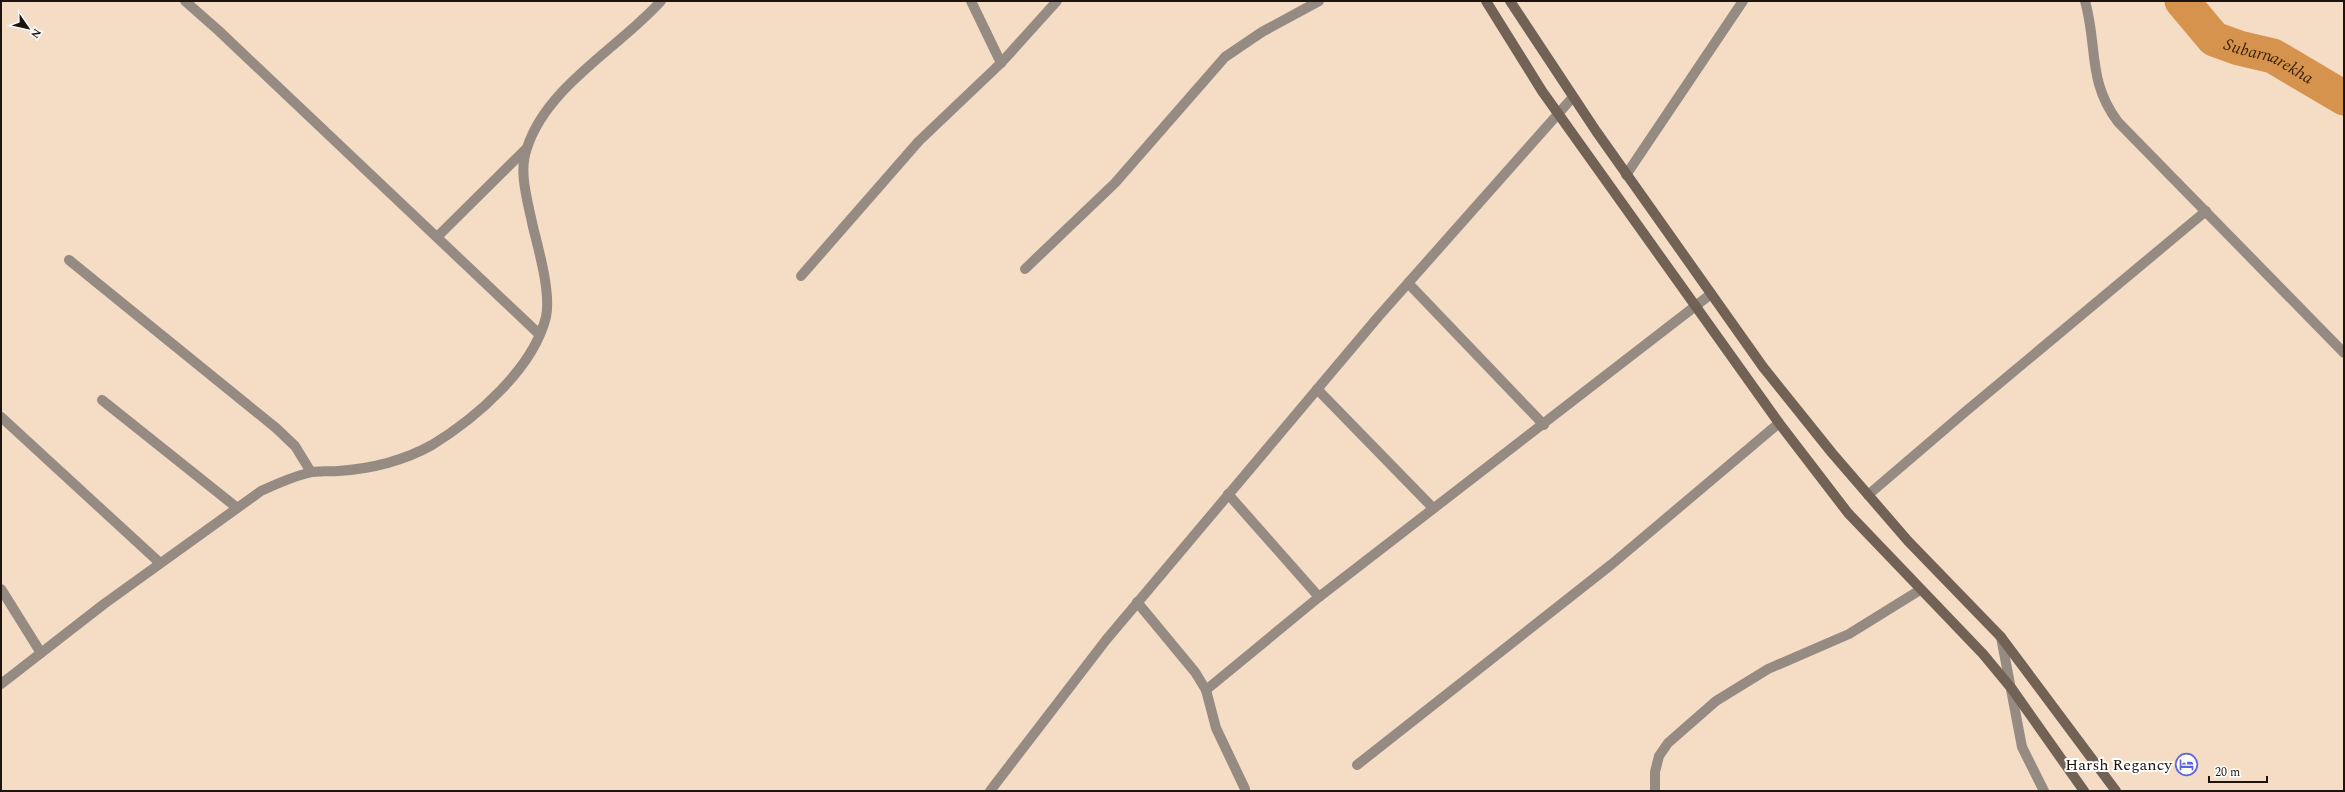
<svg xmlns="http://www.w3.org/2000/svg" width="2345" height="792" viewBox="0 0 2345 792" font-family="Spectral,serif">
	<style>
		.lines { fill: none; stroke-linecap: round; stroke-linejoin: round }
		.river { stroke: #d5934d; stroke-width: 35 }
		.street { stroke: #958b82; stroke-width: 10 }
		.secondary { stroke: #716255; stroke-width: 10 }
		.labels { text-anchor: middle; stroke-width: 4; stroke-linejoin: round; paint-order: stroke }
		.poi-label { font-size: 16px; fill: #1d150d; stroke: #fff; text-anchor: end }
		.water-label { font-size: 17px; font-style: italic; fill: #3f2405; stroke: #fff }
	</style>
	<rect width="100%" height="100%" fill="#f4dcc5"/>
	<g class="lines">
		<path class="river" id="s1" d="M2182 1 2214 39 2239 48 2273 56 2344 98"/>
		<g class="street">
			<path d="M185 1 219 31 539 334"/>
			<path d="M971 1 1001 63"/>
			<path d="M2085 1C2098 47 2087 81 2118 122L2344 353"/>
			<path d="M1626 175 1743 1"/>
			<path d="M437 237 526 149"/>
			<path d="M69 260 276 428 295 446 311 472"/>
			<path d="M1025 269 1115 183 1225 57 1262 32 1319 1"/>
			<path d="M801 276 919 141 1001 63 1057 1"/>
			<path d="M1408 283 1544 425"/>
			<path d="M1317 389 1433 508"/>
			<path d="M102 400 236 507"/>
			<path d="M1 417 160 563"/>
			<path d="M1228 494 1319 597"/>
			<path d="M1868 495 1965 412 2206 211"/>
			<path d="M1 589 41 653"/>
			<path d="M1137 602 1195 672 1206 690 1216 728 1245 789"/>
			<path d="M2001 637 2022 747 2044 791"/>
			<path d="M1 684 104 604 261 491C276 484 292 477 308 473 318 470 328 472 338 471 370 469 403 461 432 445 476 418 533 369 546 317 551 293 539 251 533 227 528 202 518 172 527 148 547 86 619 48 661 1"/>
			<path d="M1206 690 1319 597 1711 294"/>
			<path d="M1357 765 1612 564 1779 423"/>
			<path d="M990 791 1106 640 1378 317 1573 97"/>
			<path d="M1655 791V772L1659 756 1668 743 1716 701 1768 669 1849 634 1920 590"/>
		</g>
		<g class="secondary">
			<path d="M1486 1 1542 91 1779 423 1848 513 1983 654 2012 689 2084 791"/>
			<path d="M1510 1 1596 131 1763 367 1832 453 1908 541 2001 637 2116 791"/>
		</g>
	</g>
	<defs>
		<symbol id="hotel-ring" viewBox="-11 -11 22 22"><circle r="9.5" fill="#fff" stroke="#5c65dd" stroke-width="1.5"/><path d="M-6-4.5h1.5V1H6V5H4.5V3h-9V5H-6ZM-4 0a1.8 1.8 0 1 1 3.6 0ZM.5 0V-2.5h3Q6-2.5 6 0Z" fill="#5c65dd"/></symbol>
	</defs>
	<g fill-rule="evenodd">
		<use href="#hotel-ring" x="2174" y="752" width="25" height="25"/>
	</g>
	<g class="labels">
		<g class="poi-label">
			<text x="2172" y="770">Harsh Regancy</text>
		</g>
		<g class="water-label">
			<text dy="6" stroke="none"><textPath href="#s1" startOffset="109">Subarnarekha</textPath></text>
		</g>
	</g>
	<rect width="2345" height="792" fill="none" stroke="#1d150d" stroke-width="4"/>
	<g transform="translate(28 28) rotate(124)" stroke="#ffffff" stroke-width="3" paint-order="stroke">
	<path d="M0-3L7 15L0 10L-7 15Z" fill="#1d150d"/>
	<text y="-6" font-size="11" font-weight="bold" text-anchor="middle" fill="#1d150d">N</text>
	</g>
	<path d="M2209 776v6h58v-6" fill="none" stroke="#1d150d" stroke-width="2"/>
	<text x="2215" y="776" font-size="12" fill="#1d150d" stroke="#ffffff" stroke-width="3" paint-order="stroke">20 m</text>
</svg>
